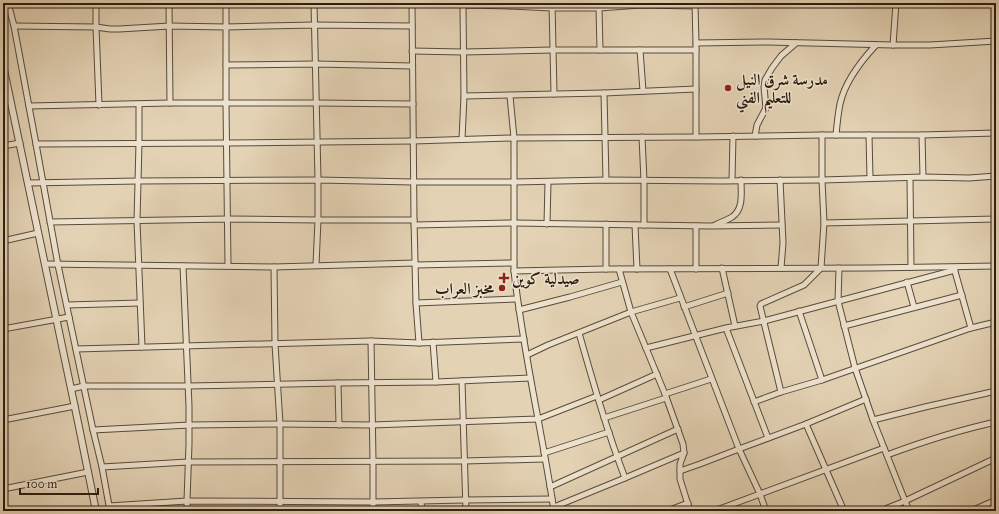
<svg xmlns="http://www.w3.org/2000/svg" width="999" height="514" viewBox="0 0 999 514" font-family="'IM FELL Great Primer',Amiri,serif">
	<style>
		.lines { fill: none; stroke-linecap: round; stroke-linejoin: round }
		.minor-casing { stroke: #5a4b39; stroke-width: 7 }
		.tertiary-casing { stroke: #5a4b39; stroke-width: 8 }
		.minor { stroke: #ede2ce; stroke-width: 5 }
		.tertiary { stroke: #ede2ce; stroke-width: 6 }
		.poi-dot { fill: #8f2418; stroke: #ede2ce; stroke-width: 1.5 }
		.labels { text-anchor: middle; stroke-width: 3; stroke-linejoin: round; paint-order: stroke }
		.poi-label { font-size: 16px; font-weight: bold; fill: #2c1e10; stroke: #ede2ce; text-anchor: start }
	</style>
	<rect width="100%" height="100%" fill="#e3d2b4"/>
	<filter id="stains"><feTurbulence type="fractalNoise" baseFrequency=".005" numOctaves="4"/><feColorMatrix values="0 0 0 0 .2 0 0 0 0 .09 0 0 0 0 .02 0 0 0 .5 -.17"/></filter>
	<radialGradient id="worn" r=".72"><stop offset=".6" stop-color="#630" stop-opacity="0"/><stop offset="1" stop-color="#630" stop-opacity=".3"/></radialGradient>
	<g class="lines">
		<defs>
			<g id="minor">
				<path d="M8 3 14 26 36 144 58 265 93 430 102 467 110 511"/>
				<path d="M96 3V27L99 105"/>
				<path d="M169 3 170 103"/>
				<path d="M226 3V104L228 266"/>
				<path d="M314 3 318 180V220L316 265"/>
				<path d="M412 3 414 220 416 303 419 343 524 339"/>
				<path d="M552 3 554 94"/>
				<path d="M695 4 696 43V137"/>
				<path d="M510 6 552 8H599L641 5 695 6"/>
				<path d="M599 8 600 50"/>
				<path d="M14 26 96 27 110 29H119L170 26 226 27 314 25 412 26"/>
				<path d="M696 43 768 42 893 45H930L996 41"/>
				<path d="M893 45 896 3"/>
				<path d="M640 50 643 91"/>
				<path d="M412 51 463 52 553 50H696"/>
				<path d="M226 65 316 64 412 66"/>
				<path d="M604 93 606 180"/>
				<path d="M464 96 604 93 696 89"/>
				<path d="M510 96 514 138V271"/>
				<path d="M3 101 10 99"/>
				<path d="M139 104V143L137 221 142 347"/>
				<path d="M29 106 170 103H316L413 104"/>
				<path d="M836 135C837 124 838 114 840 104 845 81 861 61 876 45"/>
				<path d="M869 135 870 178"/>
				<path d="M922 135 923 177"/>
				<path d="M755 136 757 125 766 108 764 87 765 80 772 68 781 56 796 43"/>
				<path d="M642 137 644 181V225"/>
				<path d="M462 139 464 96 463 8 465 6 468 5 510 6V4"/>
				<path d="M36 144 227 143 413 141 514 138 696 137 822 135H922L996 133"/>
				<path d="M3 146 20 143"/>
				<path d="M910 178 911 267"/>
				<path d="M732 180 733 136"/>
				<path d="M780 180 783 243 781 268"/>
				<path d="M28 183 138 181 318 180 413 182H514L606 180 721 181 822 180 923 177 969 178 996 176"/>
				<path d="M50 222 227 219 318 220H414"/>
				<path d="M824 223 996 219"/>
				<path d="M547 224 548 182"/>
				<path d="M606 224V269"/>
				<path d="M414 225 514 223 710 226 782 225"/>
				<path d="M635 225 637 269"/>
				<path d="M715 225C721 222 727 220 732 217 744 209 741 192 741 180"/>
				<path d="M3 241 38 233"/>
				<path d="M45 264 274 267 415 263"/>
				<path d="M415 265 514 263"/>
				<path d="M183 266 189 406V444L187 501V511"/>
				<path d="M274 267 275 344 280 424V511"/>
				<path d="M722 268 735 326"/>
				<path d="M839 268 838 301 855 368 873 420 909 511"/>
				<path d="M954 268 971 328"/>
				<path d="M619 269 631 312 665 394 683 444 684 453 680 464V479L690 511"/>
				<path d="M670 269 739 449 760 494 766 511"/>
				<path d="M696 269V226"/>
				<path d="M907 282 914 307"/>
				<path d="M416 303 517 299"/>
				<path d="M67 305 140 303"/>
				<path d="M684 307 728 293"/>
				<path d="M519 310 570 297 622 282"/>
				<path d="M799 311 822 380"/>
				<path d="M844 326 962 295"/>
				<path d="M726 328 768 438"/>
				<path d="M3 329 69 317"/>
				<path d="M579 333C593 382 607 431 625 478"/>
				<path d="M371 341 373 461V511"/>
				<path d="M433 342 436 382"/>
				<path d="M646 348 726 328 764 321 955 270"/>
				<path d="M76 349 371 341 419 343"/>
				<path d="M527 355 548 345 631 312 680 298"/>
				<path d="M462 381 466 511"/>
				<path d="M338 383 339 425"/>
				<path d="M71 389 84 386H188L338 383 436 382 530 378"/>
				<path d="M781 392 760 306 761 304 804 285 821 268 824 223 822 180V135"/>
				<path d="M665 394 711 379"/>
				<path d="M599 400 657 374"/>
				<path d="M754 402 781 392 822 380 971 328 996 322"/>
				<path d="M604 418 666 398"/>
				<path d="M3 420 75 406"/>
				<path d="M873 420 925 407 996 391"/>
				<path d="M806 424 844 511"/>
				<path d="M93 430 190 425 280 424 372 425 538 419 597 396"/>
				<path d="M544 453 609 432"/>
				<path d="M887 455C922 442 959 430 996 422"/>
				<path d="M102 467 188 462 464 461 545 459"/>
				<path d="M680 471 700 464 739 449 806 424 866 399"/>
				<path d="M550 487 678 429"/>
				<path d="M3 489 88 472"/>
				<path d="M421 502 422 511"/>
				<path d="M109 506 187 501 373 502 465 500 552 499"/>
				<path d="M554 507 625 478 684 453"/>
				<path d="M554 511C542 431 523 352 514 271L606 269 871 268 996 266"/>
				<path d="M667 511 688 503"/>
				<path d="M714 511 884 448"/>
				<path d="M880 511 905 501 996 458"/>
				<path d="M971 511 996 500"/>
			</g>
			<path id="tertiary" d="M3 65C35 213 66 362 96 511"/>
		</defs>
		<use href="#minor" class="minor-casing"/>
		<use href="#tertiary" class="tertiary-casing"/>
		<use href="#minor" class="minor"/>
		<use href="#tertiary" class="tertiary"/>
	</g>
	<g class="poi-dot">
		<circle cx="728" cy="88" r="4"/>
		<path d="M502 272h4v4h4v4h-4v4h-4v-4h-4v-4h4z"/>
		<circle cx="502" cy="288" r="4"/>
	</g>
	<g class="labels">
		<g class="poi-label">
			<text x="736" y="85">مدرسة شرق النيل<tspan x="736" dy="18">للتعليم الفني</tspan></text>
			<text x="512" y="284">صيدلية كوين</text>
			<text x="494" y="294" text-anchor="end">مخبز العراب</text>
		</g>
	</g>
	<rect width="999" height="514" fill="none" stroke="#e3d2b4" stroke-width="16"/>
	<rect x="4" y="4" width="991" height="506" fill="none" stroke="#2c1e10" stroke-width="2"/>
	<rect x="8" y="8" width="983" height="498" fill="none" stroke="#2c1e10"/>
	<path d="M20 488v6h78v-6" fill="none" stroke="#2c1e10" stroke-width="2"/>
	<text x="26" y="488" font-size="12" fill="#2c1e10" stroke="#ede2ce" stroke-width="3" paint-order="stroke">100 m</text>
	<rect width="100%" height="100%" filter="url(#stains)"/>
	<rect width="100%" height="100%" fill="url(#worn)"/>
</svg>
